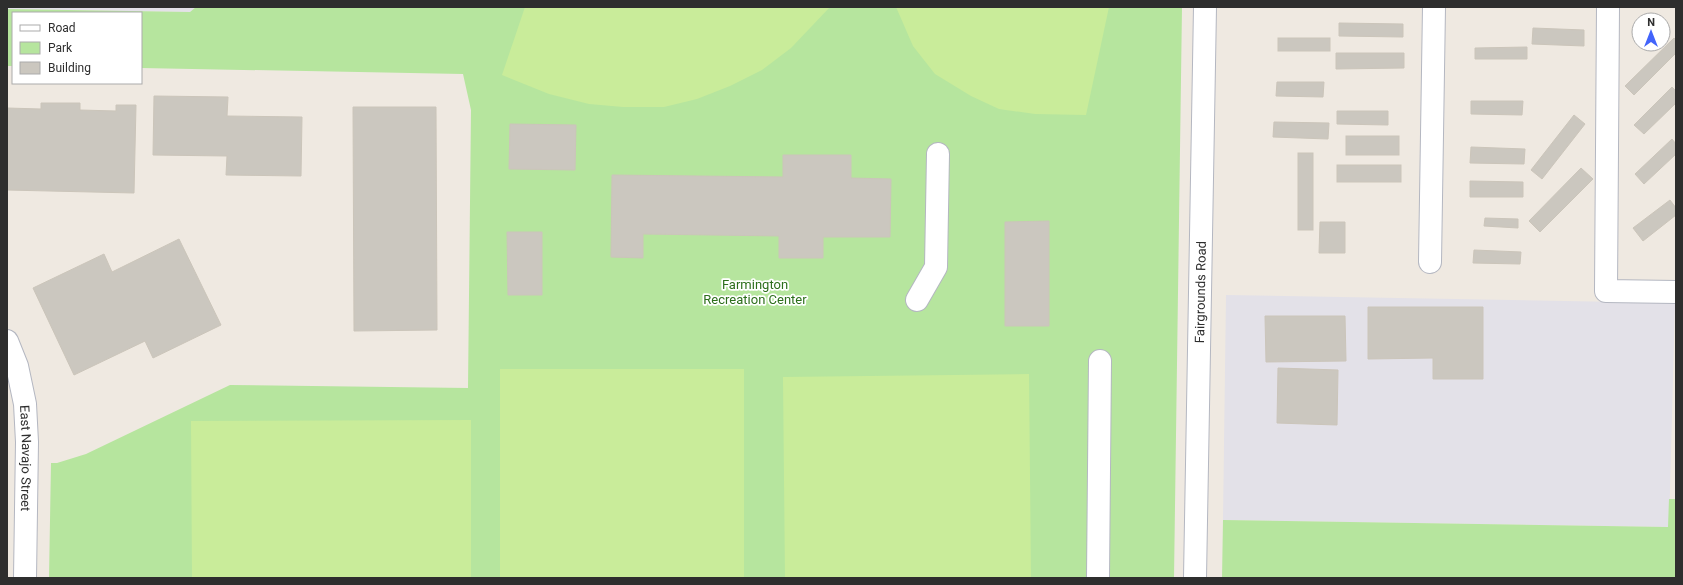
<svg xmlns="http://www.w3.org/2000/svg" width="1683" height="585" viewBox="0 0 1683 585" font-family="Roboto,sans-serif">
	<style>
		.industrial { fill: #e3e1e8 }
		.green { fill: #b6e59e }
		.pitch { fill: #c9ec9a }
		.building { fill: #cbc7bf; stroke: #cbc5ba }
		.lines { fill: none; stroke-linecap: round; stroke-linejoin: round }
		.minor-casing { stroke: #b4b7c1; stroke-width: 24 }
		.minor { stroke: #fff; stroke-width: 22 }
		.labels { text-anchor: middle; stroke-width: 3.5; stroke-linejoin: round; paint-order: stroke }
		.park-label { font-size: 13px; fill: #2c6e1b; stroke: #fff }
		.street-label { font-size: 13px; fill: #2e2e2e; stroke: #fff }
	</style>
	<rect width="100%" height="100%" fill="#efe9e1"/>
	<g class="industrial">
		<path d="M7 7H196L190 12 7 9Z"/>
		<path d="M1226 295 1675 303 1669 527 1223 520Z"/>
	</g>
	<g class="green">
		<path d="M196 7H1182L1174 578H49L51 463H57L86 454 230 385 468 388 471 110 463 74 141 68V13H13V66H7V9L190 12Z"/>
		<path d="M1669 499H1676V578H1222L1223 520 1668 527Z"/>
	</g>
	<g class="pitch">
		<path d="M525 7H830L791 48 762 70 730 86 697 99 664 107H623L589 104 549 94 502 75Z"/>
		<path d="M896 7H1109L1086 115 1035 114 999 109 971 96 935 74 913 46Z"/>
		<rect x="500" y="369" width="244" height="209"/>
		<path d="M1029 374 1031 578H785L783 377Z"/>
		<path d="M471 420V578H192L191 421Z"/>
	</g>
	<g class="building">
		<path d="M1339 23 1403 24V37L1339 36Z"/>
		<path d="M1533 28 1584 30V46L1532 44Z"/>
		<rect x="1278" y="38" width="52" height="13"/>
		<path d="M1674 38 1676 40V53L1634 95 1625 86Z"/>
		<path d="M1527 47V59H1475V48Z"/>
		<path d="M1336 53H1404V68L1336 69Z"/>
		<path d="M1277 82H1324L1323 97 1276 96Z"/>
		<path d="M1672 87 1676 91V103L1644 134 1634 125Z"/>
		<path d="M154 96 228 97 227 116 302 117 301 176 226 175 227 156 153 155Z"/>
		<path d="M1471 101H1523L1522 115 1471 114Z"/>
		<path d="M41 103H80V110L116 111V105H136L134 193 7 190V108L41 109Z"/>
		<path d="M353 107H436L437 330 354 331Z"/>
		<path d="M1337 111H1388V125L1337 124Z"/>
		<path d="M1574 115 1585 124 1542 179 1531 170Z"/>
		<path d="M1274 122 1329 123 1328 139 1273 137Z"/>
		<path d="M510 124 576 125 575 170 509 169Z"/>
		<rect x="1346" y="136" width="53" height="19"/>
		<path d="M1672 139 1676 144V154L1644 184 1635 174Z"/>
		<path d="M1471 147 1525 149 1524 164 1470 163Z"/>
		<rect x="1298" y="153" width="15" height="77"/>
		<path d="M783 155H851V178L891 179 890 237H823V258H779V236L643 234V258L611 257 612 175 783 177Z"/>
		<rect x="1337" y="165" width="64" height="17"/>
		<path d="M1581 168 1593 179 1540 232 1529 221Z"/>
		<path d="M1470 181 1523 182V197H1470Z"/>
		<path d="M1670 200 1676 208V215L1643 241 1633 228Z"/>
		<path d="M1485 218 1518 219V228L1484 226Z"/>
		<path d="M1049 221V326H1005V222Z"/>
		<path d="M1320 222H1345V253H1319Z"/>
		<path d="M507 232H542V295H508Z"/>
		<path d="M179 239 221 325 153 358 145 341 74 375 33 288 104 254 112 272Z"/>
		<path d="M1474 250 1521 252 1520 264 1473 263Z"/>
		<path d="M1368 307H1483V379H1433V358L1368 359Z"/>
		<path d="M1265 316H1345L1346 361 1266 362Z"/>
		<path d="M1278 368 1338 370 1337 425 1277 423Z"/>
	</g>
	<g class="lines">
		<defs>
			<g id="minor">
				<path d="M1608 7 1606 291 1676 292"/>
				<path d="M1430 262 1434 7"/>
				<path d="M917 300 936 267 938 154"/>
				<path id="s1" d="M7 341 17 366 25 404 27 442 25 578"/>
				<path d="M1098 578 1100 361"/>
				<path id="s2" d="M1195 578 1205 7"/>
			</g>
		</defs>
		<use href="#minor" class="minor-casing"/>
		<use href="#minor" class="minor"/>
	</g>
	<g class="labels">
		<g class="park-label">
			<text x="755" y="289">Farmington<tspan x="755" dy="15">Recreation Center</tspan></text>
		</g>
		<g class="street-label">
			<text dy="5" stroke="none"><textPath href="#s2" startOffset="286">Fairgrounds Road</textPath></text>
			<text dy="5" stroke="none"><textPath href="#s1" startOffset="120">East Navajo Street</textPath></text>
		</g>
	</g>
	<rect width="1683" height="585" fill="none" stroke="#2e2e2e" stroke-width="16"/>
	<rect x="12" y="12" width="130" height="72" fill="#ffffff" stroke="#ababab"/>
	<rect x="20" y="25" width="20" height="6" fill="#ffffff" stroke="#ababab"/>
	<text x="48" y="32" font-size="12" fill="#2e2e2e">Road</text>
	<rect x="20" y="42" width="20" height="12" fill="#b6e59e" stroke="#ababab"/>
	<text x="48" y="52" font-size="12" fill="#2e2e2e">Park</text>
	<rect x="20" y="62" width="20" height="12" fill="#cbc7bf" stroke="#ababab"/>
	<text x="48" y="72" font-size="12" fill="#2e2e2e">Building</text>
	<g transform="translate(1651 32)"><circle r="19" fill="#ffffff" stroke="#ababab"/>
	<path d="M0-3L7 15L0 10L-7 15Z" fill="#4264fb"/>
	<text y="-6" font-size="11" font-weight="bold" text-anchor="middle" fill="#2e2e2e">N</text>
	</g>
</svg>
